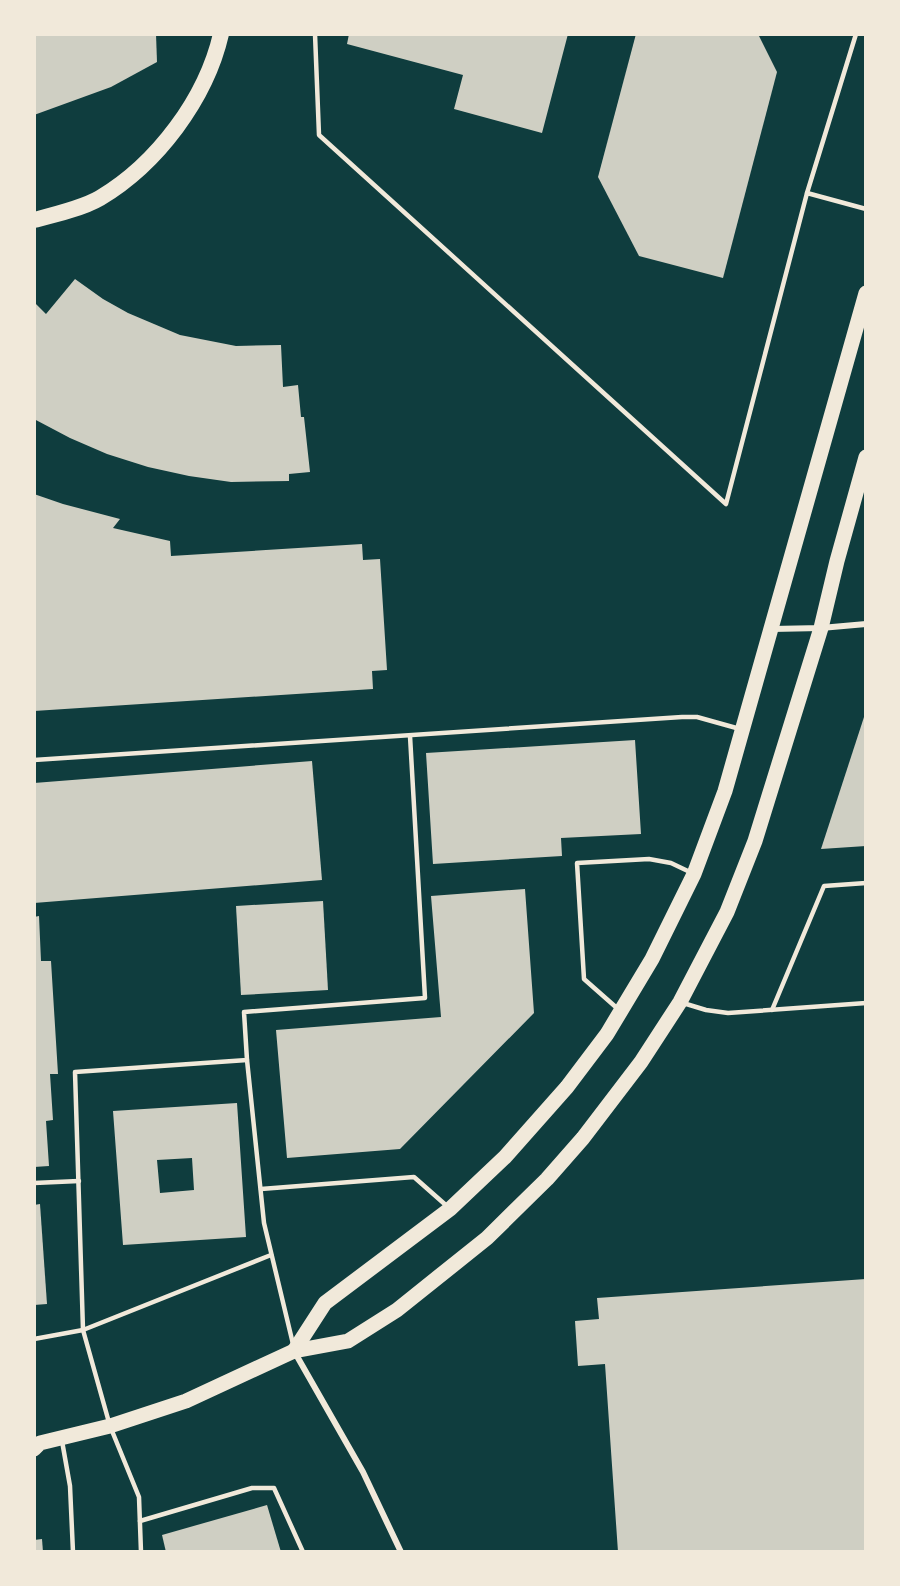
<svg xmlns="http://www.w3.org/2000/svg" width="900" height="1586" viewBox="0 0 900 1586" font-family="'Source Sans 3',sans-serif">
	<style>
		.building { fill: #cfcfc3; fill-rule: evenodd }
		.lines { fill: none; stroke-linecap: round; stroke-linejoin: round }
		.service { stroke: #f1e9da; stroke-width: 4.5 }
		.minor { stroke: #f1e9da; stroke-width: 6 }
		.primary { stroke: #f1e9da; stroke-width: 15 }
		.trunk { stroke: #f1e9da; stroke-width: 16 }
	</style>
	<rect width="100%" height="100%" fill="#0f3d3e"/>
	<g class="building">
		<path d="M34 34H156L157 62 111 87 34 115Z"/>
		<path d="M349 34H568L542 133 454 109 463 75 347 44Z"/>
		<path d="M636 34H758L777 72 723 278 639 256 598 177Z"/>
		<path d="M75 279 103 299 128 313 180 335 236 346 281 345 283 387 298 385 301 417H304L310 472 289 474V481L231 482 189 476 148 467 107 454 70 438 34 419V302L46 314Z"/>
		<path d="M34 494 63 504 120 519 113 528 170 541 171 556 362 544 363 560 380 559 387 670 372 671 373 689 34 711Z"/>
		<path d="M865 714 866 846 821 849Z"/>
		<path d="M635 740 641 834 561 838 562 856 433 864 426 753Z"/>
		<path d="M312 761 322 880 34 903V783Z"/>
		<path d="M525 889 534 1013 400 1149 287 1158 276 1030 441 1017 431 896Z"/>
		<path d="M323 901 328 990 241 995 236 906Z"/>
		<path d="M39 916 41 961H51L58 1074H50L53 1120 46 1121 49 1166 34 1167V917Z"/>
		<path d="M237 1103 246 1237 123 1245 113 1111ZM192 1158 194 1190 160 1193 157 1160Z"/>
		<path d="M40 1204 47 1304 34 1305V1205Z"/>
		<path d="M866 1279V1552H618L605 1364 578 1366 575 1321 599 1319 597 1298Z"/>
		<path d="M267 1505 281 1552H166L162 1535Z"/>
		<path d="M42 1539 43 1552H34V1540Z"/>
	</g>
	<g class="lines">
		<g class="service">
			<path d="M315 34 319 135 726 504 807 193 866 209"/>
			<path d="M807 193 856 34"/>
			<path d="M34 760 682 717H697L740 729"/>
			<path d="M683 1003 706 1010 728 1013 866 1003"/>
			<path d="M618 1009 584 979 577 863 649 859 671 863 692 873"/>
			<path d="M772 1010 824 886 866 883"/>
			<path d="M247 1060 264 1223 293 1344"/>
			<path d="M34 1183 79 1181"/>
			<path d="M261 1189 414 1177 448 1207"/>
			<path d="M34 1339 83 1330 271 1255"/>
			<path d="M62 1441 70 1486 73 1552"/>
			<path d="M140 1521 252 1488H274L303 1552"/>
			<path d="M141 1552 139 1497 110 1426 83 1330 75 1072 247 1060 244 1012 425 998 410 736"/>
		</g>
		<g class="minor">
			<path d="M772 629 821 628 866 624"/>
			<path d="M294 1351 363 1472 401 1552"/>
		</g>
		<g class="primary">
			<path d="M294 1351 325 1303 450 1209 505 1157 567 1087 607 1034 652 959 694 874 725 791 866 293"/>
			<path d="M34 1449 40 1443 110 1426 186 1401 294 1351 348 1341 397 1310 487 1238 547 1179 583 1138 641 1062 680 1002 727 912 755 841 821 628 837 561 866 457"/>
		</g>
		<path class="trunk" d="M34 220C54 215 83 208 100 198 157 164 206 99 221 34"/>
	</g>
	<rect width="900" height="1586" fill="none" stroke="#f1e9da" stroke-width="72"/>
</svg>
